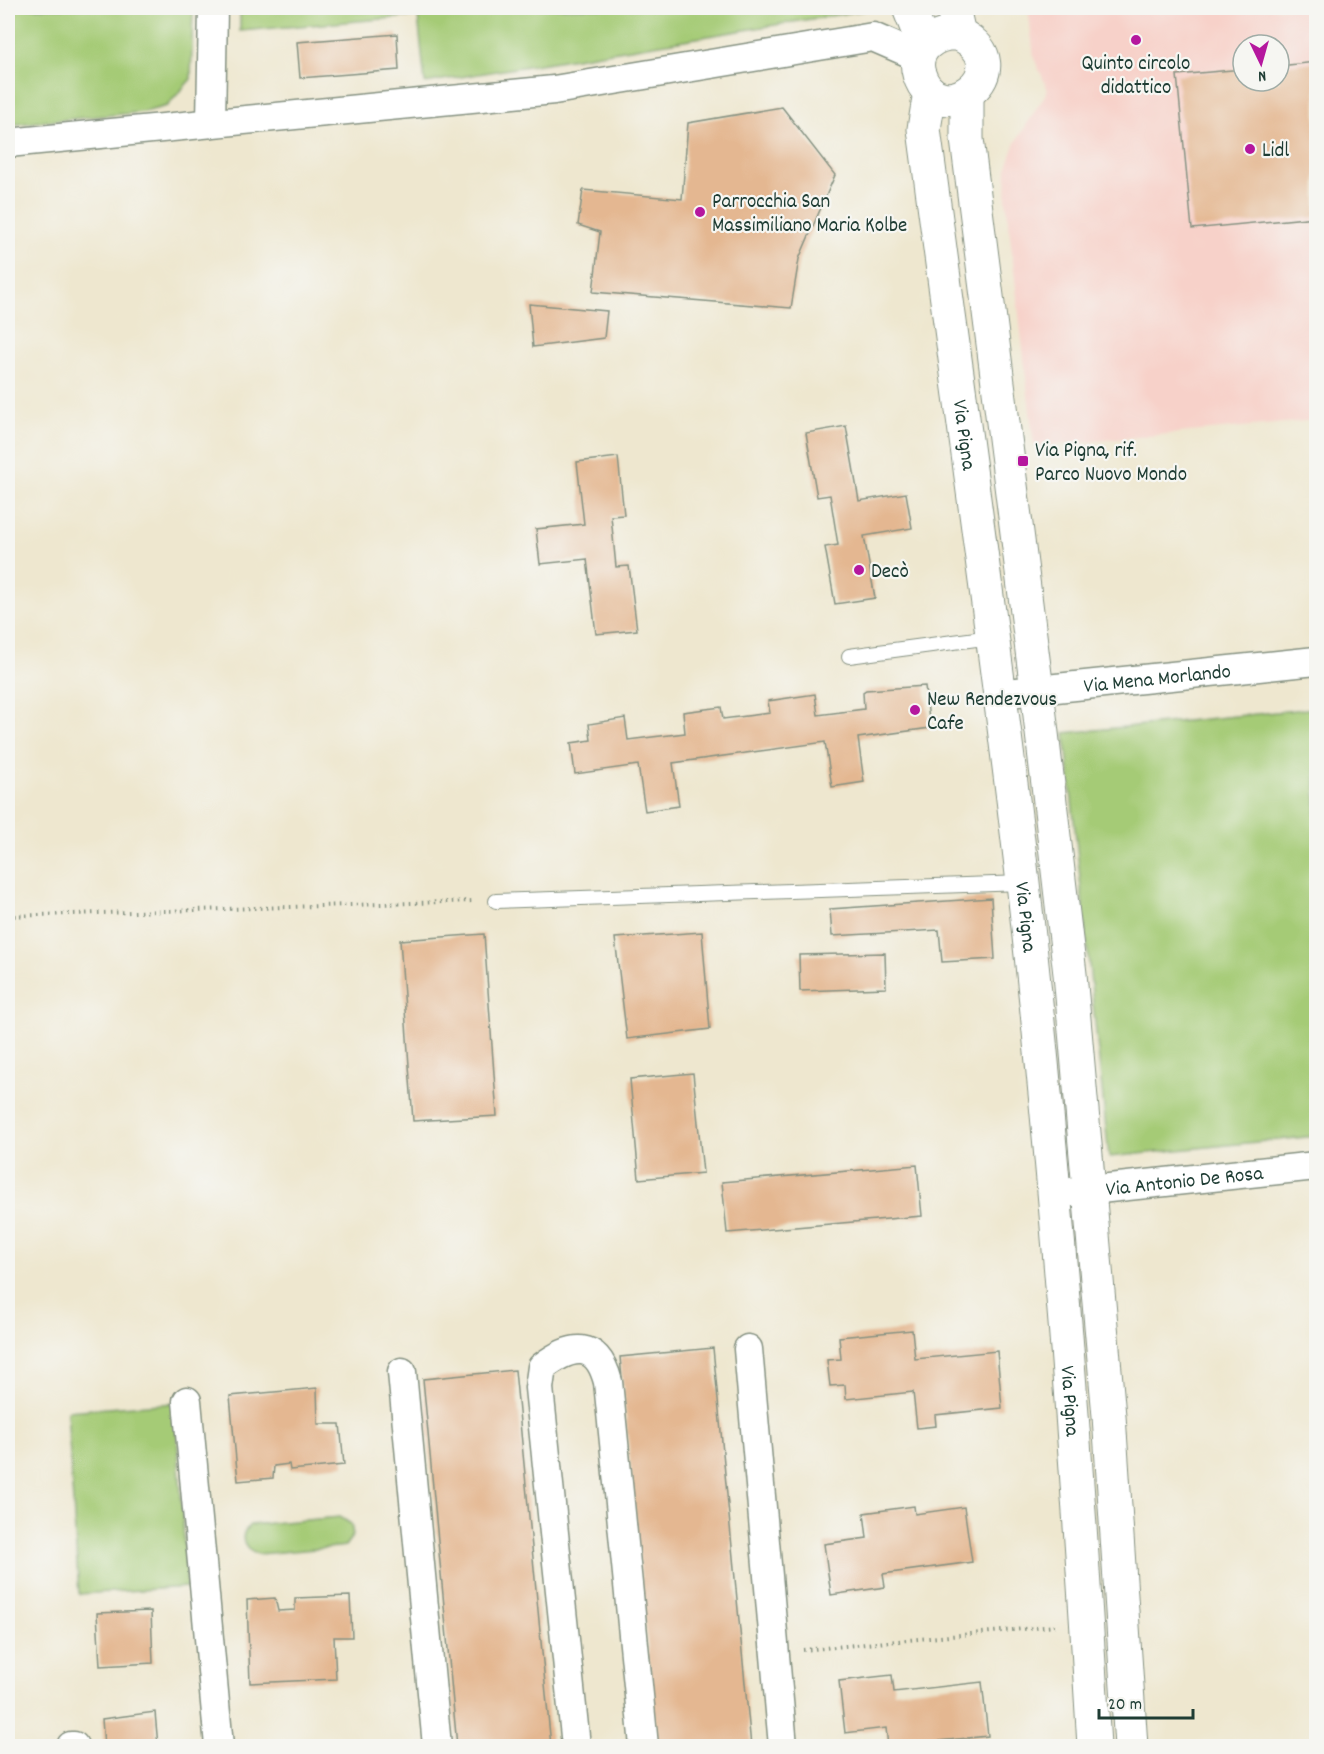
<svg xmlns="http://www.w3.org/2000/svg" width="1324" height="1754" viewBox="0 0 1324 1754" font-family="Dekko,sans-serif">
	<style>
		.built { fill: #f7d1c9; fill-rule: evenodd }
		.green { fill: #a5cb76; stroke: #628455; stroke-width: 1.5 }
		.building { fill: #e4b791 }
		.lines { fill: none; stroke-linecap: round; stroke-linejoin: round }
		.lane-casing { stroke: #869282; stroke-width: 16 }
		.street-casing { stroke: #869282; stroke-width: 31 }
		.secondary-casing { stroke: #869282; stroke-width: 35 }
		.path { stroke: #869282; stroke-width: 4; stroke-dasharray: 1.5 4.5; stroke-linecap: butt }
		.lane { stroke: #fff; stroke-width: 14 }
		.street { stroke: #fff; stroke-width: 28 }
		.secondary { stroke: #fff; stroke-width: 33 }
		.poi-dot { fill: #b5179e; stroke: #f6f6f2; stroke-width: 2 }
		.labels { text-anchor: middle; stroke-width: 4.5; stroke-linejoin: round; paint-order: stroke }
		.poi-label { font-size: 21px; fill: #1f3d34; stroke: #f6f6f2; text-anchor: start }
		.street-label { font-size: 21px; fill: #1f3d34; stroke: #f6f6f2 }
	</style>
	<rect width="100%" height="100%" fill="#f6f6f2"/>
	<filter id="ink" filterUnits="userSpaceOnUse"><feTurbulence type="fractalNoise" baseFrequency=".0167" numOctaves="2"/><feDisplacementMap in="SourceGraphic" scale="12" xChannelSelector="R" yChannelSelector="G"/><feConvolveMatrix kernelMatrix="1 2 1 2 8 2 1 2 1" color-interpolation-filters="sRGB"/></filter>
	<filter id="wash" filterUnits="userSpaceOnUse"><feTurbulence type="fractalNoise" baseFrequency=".008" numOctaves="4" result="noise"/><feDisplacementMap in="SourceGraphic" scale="24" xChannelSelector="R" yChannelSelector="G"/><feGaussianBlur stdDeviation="1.35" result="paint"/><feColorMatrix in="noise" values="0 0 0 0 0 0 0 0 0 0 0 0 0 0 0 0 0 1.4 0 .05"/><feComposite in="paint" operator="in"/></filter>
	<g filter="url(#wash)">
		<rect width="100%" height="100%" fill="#eee7cf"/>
		<path class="built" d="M1028 8H1316V420L1034 447 1006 200 1007 167 1016 142 1048 90 1034 58ZM1243 45H1279V81H1243Z"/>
		<g class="green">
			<path d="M8 8H193L191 79 167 106 144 112 8 125Z"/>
			<path d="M240 8H878L425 83 418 16 240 31Z"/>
			<path d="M1316 708V1136L1109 1157 1065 733Z"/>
			<path d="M175 1403 187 1587 79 1594 67 1411Z"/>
			<path d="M340 1517 351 1524 353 1535 345 1546 338 1547 258 1554C243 1551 238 1535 250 1525Z"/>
		</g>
		<g id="blocks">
			<g class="building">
				<path d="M397 34 399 70 300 78 297 42Z"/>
				<path d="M1316 62V217L1192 229 1177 75 1243 69V81H1279V66Z"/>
				<path d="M782 107 835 175 799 259 791 308 593 292 600 232 578 225 583 190 682 199 688 123Z"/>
				<path d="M529 304 607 311 604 338 533 347Z"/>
				<path d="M846 426 859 501 906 493 912 528 864 536 875 598 835 604 825 547 838 545 830 495 817 497 806 433Z"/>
				<path d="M618 457 624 515 611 516 616 567 629 566 637 630 596 634 587 559 540 564 536 529 584 524 577 462Z"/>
				<path d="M925 686 930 728 858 738 864 782 832 787 825 742 673 763 679 806 645 811 638 765 575 774 571 743 591 740 589 724 625 718 628 740 685 733 683 712 721 707 723 719 770 713 768 701 815 694 818 715 864 709 863 692 866 690Z"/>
				<path d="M991 898 995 959 942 962 939 930 832 936 830 909Z"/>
				<path d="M702 932 710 1029 627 1039 615 938Z"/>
				<path d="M484 934 497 1116 413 1121 400 940Z"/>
				<path d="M885 953 886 988 800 991 799 955Z"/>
				<path d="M693 1073 703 1173 639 1179 630 1079Z"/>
				<path d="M917 1165 922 1216 727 1233 722 1182Z"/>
				<path d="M912 1330 915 1359 997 1351 1002 1408 935 1415 936 1426 917 1428 913 1392 846 1399 845 1385 830 1386 827 1360 841 1359 839 1337Z"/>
				<path d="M713 1348 751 1746H657L620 1357Z"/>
				<path d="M515 1370 551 1746H457L423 1379Z"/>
				<path d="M317 1388 318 1424H340L344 1465 290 1470 289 1464 274 1466 273 1478 238 1481 230 1396Z"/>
				<path d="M914 1506 915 1514 964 1507 972 1562 883 1574 885 1587 831 1595 824 1544 867 1538 864 1513Z"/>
				<path d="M350 1596 352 1637H334L336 1679 250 1683 247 1600 275 1598 278 1611 295 1610V1598Z"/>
				<path d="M151 1611 153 1663 100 1666 97 1613Z"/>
				<path d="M892 1675 894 1692 982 1682 988 1736 888 1746 886 1728 845 1733 839 1681Z"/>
				<path d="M155 1712 158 1746H104L102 1719Z"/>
			</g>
		</g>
	</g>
	<g filter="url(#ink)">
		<use href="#blocks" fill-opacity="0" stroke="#869282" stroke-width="1.5"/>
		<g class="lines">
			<defs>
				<g id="lane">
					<path d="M849 656 991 637"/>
					<path d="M496 901 1023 883"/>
				</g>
				<g id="street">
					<path d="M211 123 213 8"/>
					<path d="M8 143 554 90 873 37 919 57"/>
					<path id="s1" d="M998 694 1316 661"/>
					<path id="s2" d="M1053 1194 1316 1166"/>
					<path d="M748 1349 783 1746"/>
					<path d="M402 1372 437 1746"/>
					<path d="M187 1401 219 1746"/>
					<path d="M71 1746H74"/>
					<path d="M576 1746 539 1388 542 1367C572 1344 597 1340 608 1382L644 1746"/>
				</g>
				<g id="secondary">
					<path d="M909 8 924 46"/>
					<path d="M953 8 959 34C1026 68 938 135 919 74 911 48 936 32 959 34"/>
					<path id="s3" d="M930 92 924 129C957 380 994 631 1023 883 1056 1170 1077 1458 1094 1746"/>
					<path d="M967 95V139L1037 690 1070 974 1109 1416 1131 1746"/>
				</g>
			</defs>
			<use href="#lane" class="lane-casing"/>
			<use href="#street" class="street-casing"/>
			<use href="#secondary" class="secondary-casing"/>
			<g class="path">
				<path d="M8 916 475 901"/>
				<path d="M803 1650 1055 1626"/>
			</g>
			<use href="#lane" class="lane"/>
			<use href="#street" class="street"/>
			<use href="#secondary" class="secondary"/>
		</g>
	</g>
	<g class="poi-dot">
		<circle cx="1136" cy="40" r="6"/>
		<circle cx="1250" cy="149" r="6"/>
		<circle cx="700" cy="212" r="6"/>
		<rect x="1017" y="455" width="12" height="12" rx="3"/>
		<circle cx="859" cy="570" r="6"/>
		<circle cx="915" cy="710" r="6"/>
	</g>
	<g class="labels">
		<g class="poi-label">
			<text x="1136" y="69" text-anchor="middle">Quinto circolo<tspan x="1136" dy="24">didattico</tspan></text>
			<text x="1262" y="156">Lidl</text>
			<text x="712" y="207">Parrocchia San<tspan x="712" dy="24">Massimiliano Maria Kolbe</tspan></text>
			<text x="1035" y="456">Via Pigna, rif.<tspan x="1035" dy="24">Parco Nuovo Mondo</tspan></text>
			<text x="871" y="577">Decò</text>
			<text x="927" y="705">New Rendezvous<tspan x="927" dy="24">Cafe</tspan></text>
		</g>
		<g class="street-label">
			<text dy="7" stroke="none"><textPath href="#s3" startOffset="346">Via Pigna</textPath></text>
			<text dy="7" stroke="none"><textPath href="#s1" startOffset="160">Via Mena Morlando</textPath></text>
			<text dy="7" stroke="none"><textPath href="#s3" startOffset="832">Via Pigna</textPath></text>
			<text dy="7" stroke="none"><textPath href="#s2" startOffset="132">Via Antonio De Rosa</textPath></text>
			<text dy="7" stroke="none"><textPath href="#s3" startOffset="1318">Via Pigna</textPath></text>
		</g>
	</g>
	<rect width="1324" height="1754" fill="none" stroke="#f6f6f2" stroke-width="30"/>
	<g transform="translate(1261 63) rotate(175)"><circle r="28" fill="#f6f6f2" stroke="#a0aca6" stroke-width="1.5"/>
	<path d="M0-4.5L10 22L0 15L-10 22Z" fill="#b5179e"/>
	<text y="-9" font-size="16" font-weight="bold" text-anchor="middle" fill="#1f3d34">N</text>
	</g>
	<path d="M1099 1709v9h94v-9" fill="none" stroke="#1f3d34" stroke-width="3"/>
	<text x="1108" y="1709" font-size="18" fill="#1f3d34" stroke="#f6f6f2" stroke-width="4.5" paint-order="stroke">20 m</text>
</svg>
